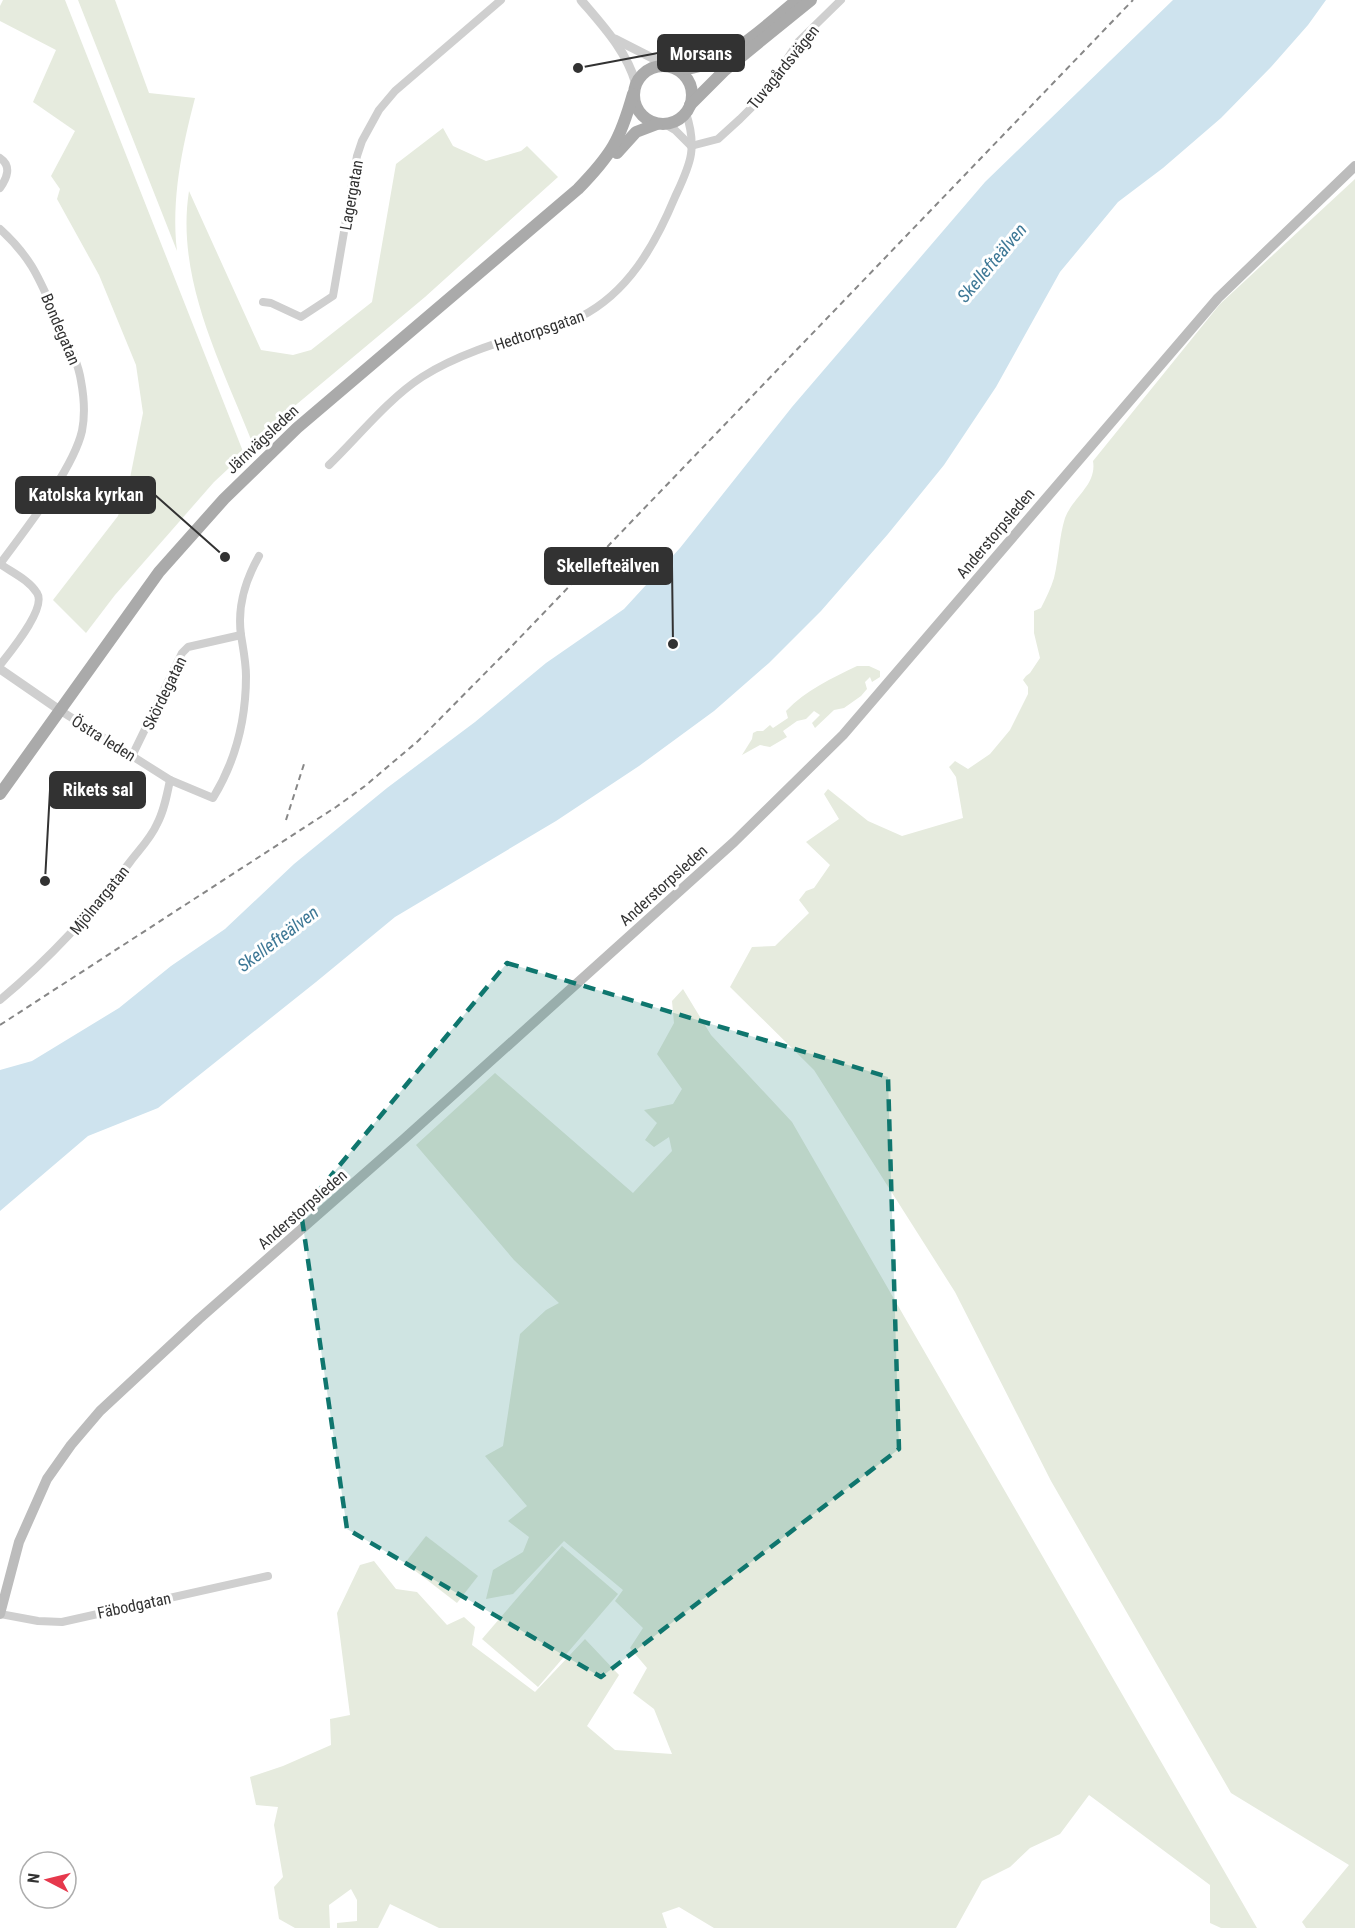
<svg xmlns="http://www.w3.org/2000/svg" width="1355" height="1928" viewBox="0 0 1355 1928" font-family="'Roboto Condensed',sans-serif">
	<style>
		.green { fill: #e6ebde }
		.water { fill: #cee3ee }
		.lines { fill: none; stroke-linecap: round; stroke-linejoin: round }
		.minor { stroke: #cfcfcf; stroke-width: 8 }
		.tertiary { stroke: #cfcfcf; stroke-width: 9 }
		.secondary { stroke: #bcbcbc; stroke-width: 10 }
		.primary { stroke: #aaa; stroke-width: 12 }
		.rail { stroke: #878787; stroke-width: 2; stroke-dasharray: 6 4.5; stroke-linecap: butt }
		.marked { fill: #0f766e; fill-opacity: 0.2; stroke: #0f766e; stroke-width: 4.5; stroke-dasharray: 12 8; stroke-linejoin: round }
		.labels { text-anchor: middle; stroke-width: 6; stroke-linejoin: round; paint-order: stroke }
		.street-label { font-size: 16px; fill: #323232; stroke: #fff }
		.water-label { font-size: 18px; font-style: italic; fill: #3e7896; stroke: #fff }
		.leader { fill: none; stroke: #323232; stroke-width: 2 }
		.callout-dot { fill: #323232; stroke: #fff; stroke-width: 2 }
		.callout { fill: #323232; stroke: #323232; stroke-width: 2 }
		.callout-label { font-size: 18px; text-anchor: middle; font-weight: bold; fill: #fff }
	</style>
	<rect width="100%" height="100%" fill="#fff"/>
	<g class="green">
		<path d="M3 0H65L244 454 214 482 115 595 86 633 53 600 118 516 130 478 143 413 136 365 99 275 57 199 60 189 51 176 75 131 33 102 56 50 0 21V6Z"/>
		<path d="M78 0H115L149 93 195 98C182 148 171 199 177 251Z"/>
		<path d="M443 128 453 146 486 161 521 151 527 146 558 177 425 297 291 409 254 447C223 367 175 280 189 191L261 350 293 355 311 350 372 302 396 164Z"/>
		<path d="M1355 179V1928H1306L1302 1922 1349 1865 1231 1793 1051 1481 955 1292 814 1070 730 987 752 947 775 946 809 913 799 900 806 891 814 888 830 865 806 842 839 819 824 794 828 789 868 821 902 836 963 818 956 777 949 767 955 761 968 769 990 754 1010 730 1028 694V687L1023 680 1026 676 1030 673 1040 658 1034 633V611L1041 608C1046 598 1051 588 1054 578 1059 558 1059 537 1065 518 1073 497 1097 485 1093 461L1220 304Z"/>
		<path d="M857 666H869L880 671V677L872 682 870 677 865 682 867 689 861 696 844 708 834 710 815 728 812 723 820 715 814 711 806 719 797 721 783 731 787 737 770 747 760 745 742 755 752 739 753 733 757 731H763L770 725 773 728 788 718 786 711C806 690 832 678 857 666Z"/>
		<path d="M683 989 711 1035 792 1122 1257 1928H1221L1210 1923V1885L1089 1795 1060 1834 1030 1848 1010 1867 982 1881 956 1928H714L679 1907 662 1913 667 1928H439L390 1904 378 1928H337V1923L357 1921V1900L351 1889 329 1905 330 1928H295L279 1919 274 1887 283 1877 274 1825 278 1807 256 1805 250 1777 283 1766 331 1745 330 1719 350 1715 337 1613 360 1565 374 1561 396 1589 417 1592 447 1625 464 1617 475 1627 472 1645 535 1692 585 1639 619 1675 587 1726 615 1750 672 1754 654 1709 633 1693 647 1668 630 1648 643 1628 615 1601 623 1590 564 1541 513 1594 486 1599 493 1570 523 1552 529 1537 508 1521 527 1506 485 1456 503 1446 520 1334 546 1310 559 1303 514 1260 416 1145 495 1073 633 1193 672 1151 669 1137 654 1147 645 1140 657 1123 644 1110 673 1104 682 1089 657 1054 674 1023 672 1001Z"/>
		<path d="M426 1536 478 1576 457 1603 405 1563Z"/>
		<path d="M562 1546 618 1594 538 1687 482 1639Z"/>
	</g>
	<path class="water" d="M1173 0H1326L1308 25 1271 67 1221 118 1163 168 1118 202 1060 272 996 387 944 465 888 534 821 611 769 663 714 711 639 766 556 821 395 917 316 982 158 1108 88 1136 0 1211V1070L32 1061 119 1008 171 966 225 929 294 864 387 788 475 722 546 663 624 609 680 548 792 407 985 182Z"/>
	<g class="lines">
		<g class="minor">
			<path d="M665 124 675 130 691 146"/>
			<path d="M691 146 718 139 740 119 762 97 799 41 841 0"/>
			<path d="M0 158C12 166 7 178 0 188"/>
			<path d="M0 229C33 259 40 281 58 321 66 340 78 360 81 381 84 397 85 416 82 431 73 470 24 531 0 564"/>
			<path d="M263 302 271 303 301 317 333 296 357 156 362 141 379 110 395 91 501 0"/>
			<path d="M329 465C358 437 388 399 422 377 469 347 528 335 580 317 628 293 655 245 675 197 681 184 689 168 691 154 693 140 690 125 686 113"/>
			<path d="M0 564C13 573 29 580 37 593 47 608 10 652 0 665"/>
			<path d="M61 711 170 780 213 798C235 762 246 719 246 676 246 662 243 648 241 635 237 606 245 581 259 556"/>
			<path d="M132 756 182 653 188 647 241 635"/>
			<path d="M0 1000C49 959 92 913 130 862 139 850 151 838 157 824 164 811 167 795 170 780"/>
			<path d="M0 1614 38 1621 62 1622 268 1576"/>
		</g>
		<g class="tertiary">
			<path d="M581 0C603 26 626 50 636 84"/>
			<path d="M615 39 668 66"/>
			<path d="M0 669 61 711"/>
		</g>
		<path class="secondary" d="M0 1614 19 1542 47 1479 71 1445 100 1411 199 1319 404 1139 734 842 843 735 1218 298 1355 166"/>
		<g class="primary">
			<circle cx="663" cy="95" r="29"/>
			<path d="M677 69C722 70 764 27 797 0"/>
			<path d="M690 105 725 70 811 0"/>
			<path d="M617 153 636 132 657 124"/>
			<path d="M0 794 159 572 224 499 297 428 578 189C612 154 620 140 633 94"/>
		</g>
		<g class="rail">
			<path d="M286 820 305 761"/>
			<path d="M0 1025 336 807 365 786 418 741 509 649 1133 0"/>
		</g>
	</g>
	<path class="marked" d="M507 963 888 1077 899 1449 601 1677 347 1529 301 1212Z"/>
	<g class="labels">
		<g class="street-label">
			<text transform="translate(783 67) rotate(-51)" y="6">Tuvagårdsvägen</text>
			<text transform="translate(351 195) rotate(-80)" y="6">Lagergatan</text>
			<text transform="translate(61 329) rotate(67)" y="6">Bondegatan</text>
			<text transform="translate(539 330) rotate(-19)" y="6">Hedtorpsgatan</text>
			<text transform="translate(262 439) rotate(-43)" y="6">Järnvägsleden</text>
			<text transform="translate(995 533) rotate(-50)" y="6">Anderstorpsleden</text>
			<text transform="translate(164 693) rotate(-64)" y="6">Skördegatan</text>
			<text transform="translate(104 738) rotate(32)" y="6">Östra leden</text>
			<text transform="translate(663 885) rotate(-42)" y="6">Anderstorpsleden</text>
			<text transform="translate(99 900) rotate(-51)" y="6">Mjölnargatan</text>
			<text transform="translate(302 1209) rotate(-41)" y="6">Anderstorpsleden</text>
			<text transform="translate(134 1605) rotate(-12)" y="6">Fäbodgatan</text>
		</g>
		<g class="water-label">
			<text transform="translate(992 263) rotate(-50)" y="6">Skellefteälven</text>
			<text transform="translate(278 939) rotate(-37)" y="6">Skellefteälven</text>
		</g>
	</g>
	<path class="leader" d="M578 68L658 53M225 557L155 495M673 644L672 566M45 881L50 790"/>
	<g class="callout-dot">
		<circle cx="578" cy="68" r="6"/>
		<circle cx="225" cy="557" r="6"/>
		<circle cx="673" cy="644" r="6"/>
		<circle cx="45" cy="881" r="6"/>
	</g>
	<g class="callout">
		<rect x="658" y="35" width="86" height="36" rx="6"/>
		<rect x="16" y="477" width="139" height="36" rx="6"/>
		<rect x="545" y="548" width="127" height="36" rx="6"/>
		<rect x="50" y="772" width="95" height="36" rx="6"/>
	</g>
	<g class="callout-label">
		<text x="701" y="60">Morsans</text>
		<text x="86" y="501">Katolska kyrkan</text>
		<text x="608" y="572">Skellefteälven</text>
		<text x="98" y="796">Rikets sal</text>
	</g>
	<g transform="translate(48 1880) rotate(277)"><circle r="28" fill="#ffffff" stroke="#adadad" stroke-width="1.5"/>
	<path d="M0-4.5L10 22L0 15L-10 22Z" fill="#e6384c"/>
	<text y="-9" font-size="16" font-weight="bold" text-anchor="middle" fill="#323232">N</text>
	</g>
</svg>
